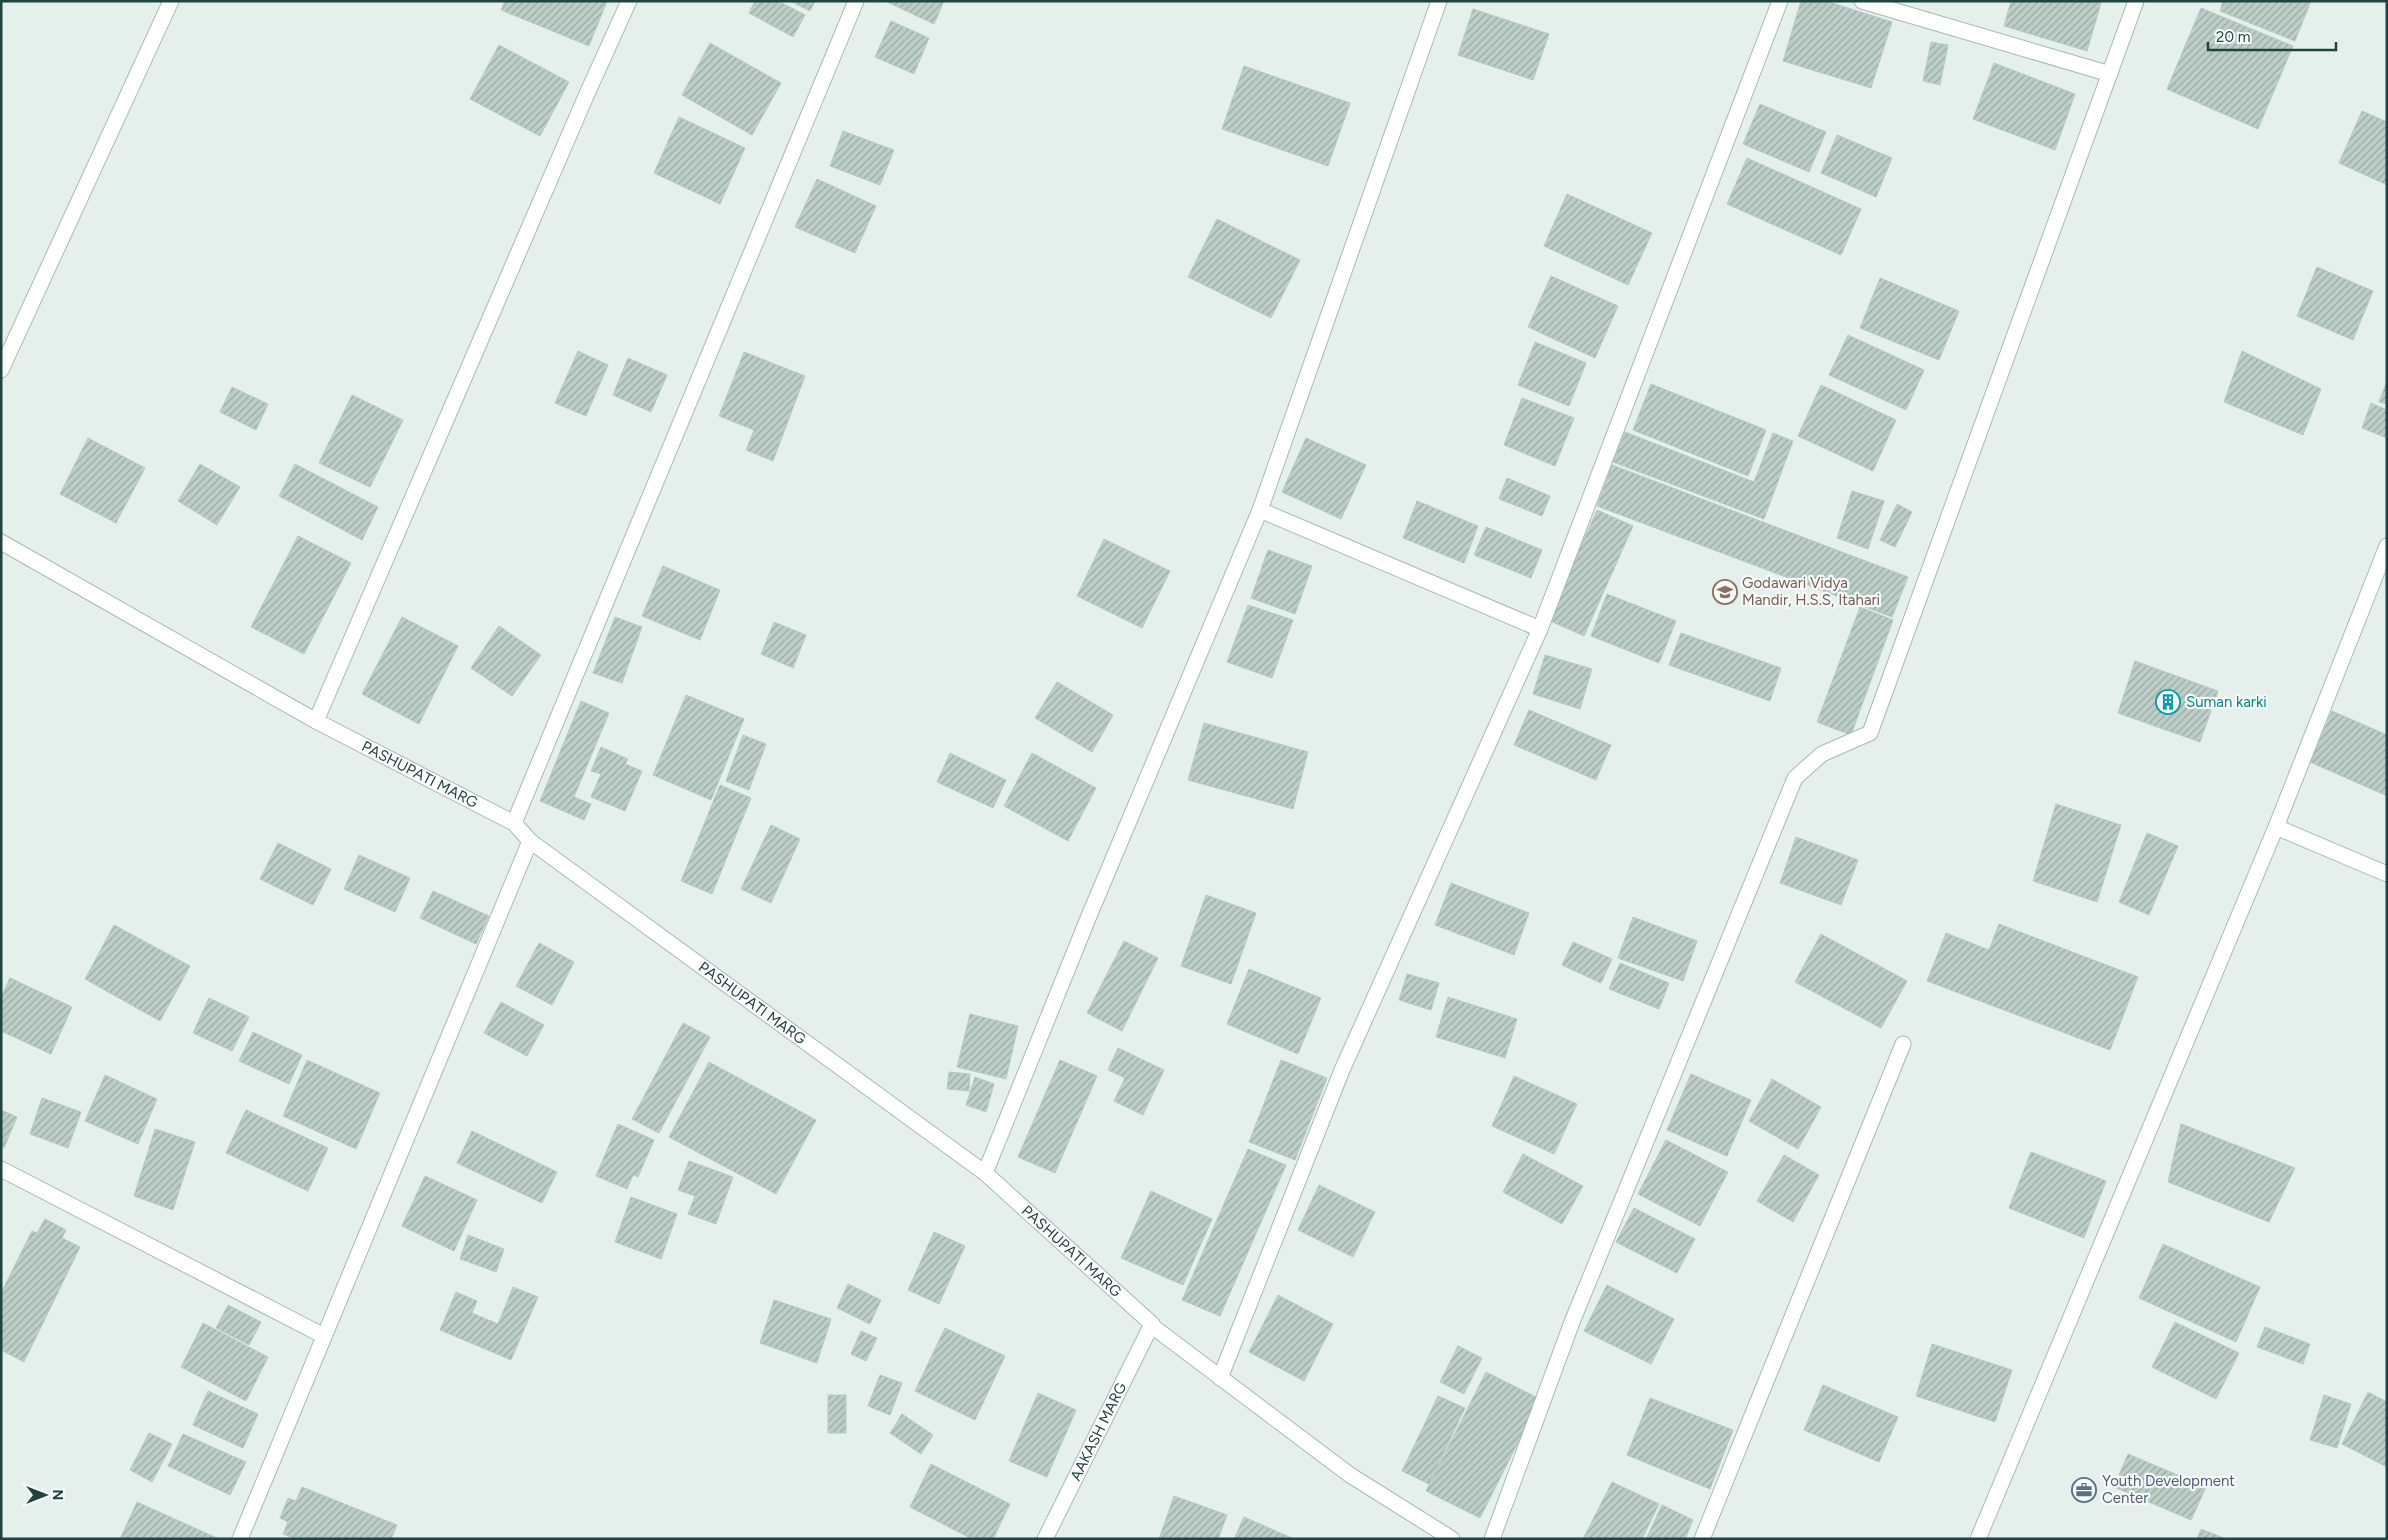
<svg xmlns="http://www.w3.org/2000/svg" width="2388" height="1540" viewBox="0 0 2388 1540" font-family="Figtree,sans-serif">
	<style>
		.building { fill: url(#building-hatch); stroke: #b6cac5 }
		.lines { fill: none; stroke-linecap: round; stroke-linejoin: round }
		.minor-casing { stroke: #a6b9b6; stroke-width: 17 }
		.minor { stroke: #fff; stroke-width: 15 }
		.labels { text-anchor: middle; stroke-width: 4.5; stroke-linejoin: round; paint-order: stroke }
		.education-label { font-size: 15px; fill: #785e54; stroke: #f6fbfa; text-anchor: start }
		.culture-label { font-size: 15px; fill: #0d838f; stroke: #f6fbfa; text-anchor: start }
		.street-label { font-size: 15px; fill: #214441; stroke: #f6fbfa }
		.service-label { font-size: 15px; fill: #4e5e75; stroke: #f6fbfa; text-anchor: start }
	</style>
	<defs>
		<pattern id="building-hatch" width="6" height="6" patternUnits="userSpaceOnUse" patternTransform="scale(1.25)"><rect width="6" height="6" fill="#bdcec9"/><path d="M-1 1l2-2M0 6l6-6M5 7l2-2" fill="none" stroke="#99a9a5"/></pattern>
	</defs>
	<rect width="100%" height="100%" fill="#e5f0ed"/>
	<g class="building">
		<path d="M505 1H607L589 46 501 10Z"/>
		<path d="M755 1H778L805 15 793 37 749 13Z"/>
		<path d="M790 1H815L810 11Z"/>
		<path d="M885 1H944L934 24Z"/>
		<path d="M1801 1H1826L1892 22 1871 88 1783 61Z"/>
		<path d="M2011 1H2094L2101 3 2087 51 2004 26Z"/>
		<path d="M2223 1H2311L2295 41 2220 11Z"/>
		<path d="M2201 8 2293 46 2258 129 2167 89Z"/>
		<path d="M1473 9 1549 34 1533 80 1458 55Z"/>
		<path d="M891 21 929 38 914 74 875 57Z"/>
		<path d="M1931 42 1948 45 1940 85 1923 81Z"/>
		<path d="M710 43 781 83 752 135 682 95Z"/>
		<path d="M499 45 569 82 540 136 470 99Z"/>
		<path d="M1994 63 2075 94 2055 150 1973 119Z"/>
		<path d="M1244 66 1350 103 1328 166 1222 129Z"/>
		<path d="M1760 104 1826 132 1809 172 1743 144Z"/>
		<path d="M2362 111 2387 122V185L2339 163Z"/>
		<path d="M679 117 745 148 720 204 654 173Z"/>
		<path d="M843 131 894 150 880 185 830 166Z"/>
		<path d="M1837 135 1892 158 1876 197 1821 173Z"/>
		<path d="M1747 158 1861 209 1841 255 1727 204Z"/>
		<path d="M817 179 876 206 855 253 795 227Z"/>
		<path d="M1567 194 1652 233 1628 285 1544 246Z"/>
		<path d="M1217 219 1300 260 1271 318 1188 277Z"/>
		<path d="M2317 267 2373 291 2353 340 2297 316Z"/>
		<path d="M1551 276 1618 306 1595 358 1528 327Z"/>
		<path d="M1880 278 1959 311 1939 360 1860 328Z"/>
		<path d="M1848 335 1924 370 1906 410 1829 375Z"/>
		<path d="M1535 342 1586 363 1569 406 1518 385Z"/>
		<path d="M578 351 608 365 586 416 555 403Z"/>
		<path d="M2242 351 2321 389 2303 435 2224 402Z"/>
		<path d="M744 352 805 376 773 461 746 450 754 430 719 416Z"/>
		<path d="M628 358 667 375 651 412 613 395Z"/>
		<path d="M2387 381V404L2379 402Z"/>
		<path d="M1651 384 1766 430 1748 476 1633 430Z"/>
		<path d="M1821 385 1896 420 1873 471 1798 436Z"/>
		<path d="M232 387 268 404 256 430 220 412Z"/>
		<path d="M352 395 403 420 370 487 319 463Z"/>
		<path d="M1522 398 1574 418 1555 466 1504 445Z"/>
		<path d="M2371 403 2387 410V438L2362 428Z"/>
		<path d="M1625 432 1754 482 1773 433 1793 441 1764 519 1613 462Z"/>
		<path d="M88 438 145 468 116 523 60 494Z"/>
		<path d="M1306 438 1366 465 1341 519 1282 492Z"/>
		<path d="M200 464 240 487 217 525 178 501Z"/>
		<path d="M295 464 378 507 362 540 279 496Z"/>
		<path d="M1612 465 1908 577 1892 617 1597 506Z"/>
		<path d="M1507 478 1550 496 1542 516 1499 499Z"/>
		<path d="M1852 491 1884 501 1868 549 1837 538Z"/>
		<path d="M1417 501 1478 526 1464 563 1403 538Z"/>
		<path d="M1897 504 1912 512 1895 547 1880 540Z"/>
		<path d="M1597 510 1633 526 1584 636 1548 620Z"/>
		<path d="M1486 527 1542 550 1531 578 1474 555Z"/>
		<path d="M298 536 351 563 304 654 251 627Z"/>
		<path d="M1104 539 1170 571 1142 628 1077 596Z"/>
		<path d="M1268 550 1312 566 1295 614 1251 598Z"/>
		<path d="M663 566 720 590 700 640 642 616Z"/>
		<path d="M1607 594 1676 621 1659 663 1591 636Z"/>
		<path d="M1248 605 1293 620 1272 678 1227 662Z"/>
		<path d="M1860 607 1893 620 1851 735 1817 722Z"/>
		<path d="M402 617 458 646 419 724 362 694Z"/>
		<path d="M615 617 642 627 622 683 593 673Z"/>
		<path d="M774 622 806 635 793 668 761 654Z"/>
		<path d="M499 626 541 655 512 696 471 668Z"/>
		<path d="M1681 633 1781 668 1770 701 1669 665Z"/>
		<path d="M1545 655 1592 669 1580 709 1533 694Z"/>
		<path d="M2135 661 2218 691 2200 742 2118 713Z"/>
		<path d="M1057 682 1113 715 1092 752 1035 718Z"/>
		<path d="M686 695 744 719 711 800 653 775Z"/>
		<path d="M581 701 609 713 574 797 591 804 584 820 540 801Z"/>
		<path d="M1529 710 1611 745 1596 780 1514 745Z"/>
		<path d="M2332 711 2387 735V796L2310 762Z"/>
		<path d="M1204 723 1308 752 1293 809 1188 780Z"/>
		<path d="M743 735 766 744 749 790 726 781Z"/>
		<path d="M601 747 628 759 625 764 642 771 625 811 591 797 601 774 591 771Z"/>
		<path d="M950 753 1006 780 993 808 937 782Z"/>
		<path d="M1032 753 1096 788 1068 841 1004 806Z"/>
		<path d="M720 785 751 798 712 894 681 881Z"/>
		<path d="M2056 804 2121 825 2097 902 2033 881Z"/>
		<path d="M771 825 800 839 771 903 741 889Z"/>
		<path d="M2147 833 2178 846 2149 915 2119 902Z"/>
		<path d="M1796 837 1858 860 1841 905 1780 883Z"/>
		<path d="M278 843 331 869 313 905 260 879Z"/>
		<path d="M359 855 410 878 395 912 344 889Z"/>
		<path d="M1451 883 1529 913 1514 955 1435 925Z"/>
		<path d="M433 891 489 916 476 944 420 918Z"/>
		<path d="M1206 895 1256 913 1231 984 1181 966Z"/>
		<path d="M1633 917 1697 941 1683 981 1618 958Z"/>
		<path d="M1999 924 2138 977 2110 1050 1927 981 1946 933 1989 950Z"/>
		<path d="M114 925 190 966 160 1021 85 979Z"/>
		<path d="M1821 934 1907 981 1881 1028 1795 982Z"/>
		<path d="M1124 941 1158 958 1122 1031 1087 1013Z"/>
		<path d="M1573 942 1612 959 1601 983 1562 965Z"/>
		<path d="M539 943 574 962 552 1005 516 986Z"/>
		<path d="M1620 963 1669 983 1659 1009 1609 989Z"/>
		<path d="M1249 969 1321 998 1298 1054 1227 1024Z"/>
		<path d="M1407 974 1439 983 1431 1010 1399 1000Z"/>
		<path d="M10 978 72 1007 51 1054 1 1031V997Z"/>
		<path d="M1448 997 1517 1019 1505 1058 1436 1037Z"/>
		<path d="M209 998 249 1017 232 1051 193 1033Z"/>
		<path d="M501 1002 544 1025 527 1056 484 1033Z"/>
		<path d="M970 1014 1018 1026 1006 1079 957 1067Z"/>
		<path d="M683 1023 710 1037 659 1133 632 1119Z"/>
		<path d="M253 1032 302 1055 289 1084 239 1061Z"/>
		<path d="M1118 1048 1164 1070 1143 1115 1114 1101 1125 1078 1108 1070Z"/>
		<path d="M307 1060 380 1093 356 1149 283 1116Z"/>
		<path d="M1060 1060 1097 1076 1055 1173 1018 1157Z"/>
		<path d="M1281 1060 1327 1078 1295 1160 1249 1142Z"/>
		<path d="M709 1062 816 1120 776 1194 669 1137Z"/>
		<path d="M949 1072 970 1074 969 1091 947 1089Z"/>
		<path d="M1691 1074 1751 1100 1727 1156 1667 1130Z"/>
		<path d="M105 1075 157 1099 138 1144 85 1121Z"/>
		<path d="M1514 1076 1577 1104 1554 1154 1492 1126Z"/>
		<path d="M975 1077 994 1084 986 1112 966 1105Z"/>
		<path d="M1772 1079 1821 1107 1798 1149 1749 1121Z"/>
		<path d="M42 1098 81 1112 68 1148 30 1134Z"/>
		<path d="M1 1110 17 1117 4 1148 1 1147Z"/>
		<path d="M246 1110 328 1148 308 1191 226 1153Z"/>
		<path d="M618 1124 654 1140 638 1177 633 1175 627 1189 596 1176Z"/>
		<path d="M2181 1124 2295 1168 2269 1222 2168 1182Z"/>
		<path d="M155 1129 195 1142 173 1210 134 1196Z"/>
		<path d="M472 1131 557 1172 542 1203 457 1163Z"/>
		<path d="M1666 1140 1728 1172 1700 1226 1638 1194Z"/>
		<path d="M1248 1149 1286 1165 1220 1316 1182 1300Z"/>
		<path d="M2031 1152 2106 1181 2084 1238 2009 1208Z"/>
		<path d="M1523 1154 1583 1186 1562 1224 1503 1192Z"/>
		<path d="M1784 1155 1819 1175 1793 1222 1757 1201Z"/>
		<path d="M689 1161 733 1177 716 1224 688 1214 695 1196 678 1190Z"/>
		<path d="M425 1176 477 1200 454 1251 402 1226Z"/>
		<path d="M1319 1185 1375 1212 1353 1257 1298 1230Z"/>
		<path d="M1151 1191 1212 1219 1183 1285 1121 1258Z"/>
		<path d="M631 1197 677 1214 661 1259 615 1242Z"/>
		<path d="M1634 1208 1695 1239 1677 1273 1616 1242Z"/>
		<path d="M45 1219 66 1230 62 1238 80 1247 24 1362 1 1350V1293L32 1231 37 1233Z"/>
		<path d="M934 1232 965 1246 939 1304 908 1290Z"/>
		<path d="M468 1235 504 1249 496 1272 460 1259Z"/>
		<path d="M2163 1244 2260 1287 2236 1342 2139 1298Z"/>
		<path d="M848 1284 881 1300 870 1324 837 1308Z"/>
		<path d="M1607 1285 1674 1319 1651 1364 1584 1331Z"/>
		<path d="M513 1287 538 1297 511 1360 440 1330 456 1292 477 1301 472 1313 498 1324Z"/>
		<path d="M1278 1295 1333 1324 1304 1381 1249 1352Z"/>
		<path d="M774 1300 831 1319 817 1363 760 1343Z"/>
		<path d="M228 1305 261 1322 249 1345 216 1328Z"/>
		<path d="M2175 1322 2239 1353 2216 1399 2152 1367Z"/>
		<path d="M203 1323 268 1357 246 1401 181 1367Z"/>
		<path d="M2265 1327 2310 1344 2303 1364 2257 1347Z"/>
		<path d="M945 1328 1005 1356 975 1420 915 1391Z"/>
		<path d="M861 1331 877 1338 866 1361 851 1354Z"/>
		<path d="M1932 1344 2012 1370 1995 1422 1916 1396Z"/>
		<path d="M1458 1346 1482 1358 1464 1394 1440 1382Z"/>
		<path d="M1486 1372 1540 1399 1480 1518 1426 1491Z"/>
		<path d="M880 1375 902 1383 890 1415 868 1406Z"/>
		<path d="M1823 1385 1898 1417 1879 1462 1804 1430Z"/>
		<path d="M208 1391 258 1414 243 1448 193 1425Z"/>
		<path d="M2368 1392 2387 1402V1467L2342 1444Z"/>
		<path d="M1038 1393 1076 1410 1047 1477 1009 1461Z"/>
		<rect x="828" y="1395" width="18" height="38"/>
		<path d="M2324 1395 2351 1404 2337 1448 2310 1440Z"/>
		<path d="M1438 1396 1465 1408 1429 1484 1402 1471Z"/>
		<path d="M1650 1398 1733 1430 1710 1489 1627 1455Z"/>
		<path d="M902 1414 933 1435 921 1454 890 1433Z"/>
		<path d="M149 1433 172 1444 152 1482 130 1470Z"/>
		<path d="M183 1434 246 1462 230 1495 168 1466Z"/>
		<path d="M2128 1454 2206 1487 2191 1520 2114 1487Z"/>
		<path d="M931 1464 1010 1504 993 1539H972L910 1507Z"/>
		<path d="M1612 1482 1659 1504 1642 1539H1583Z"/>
		<path d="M302 1487 397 1525 391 1539H296L283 1534 288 1522 280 1518 288 1498 296 1501Z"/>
		<path d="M1174 1496 1227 1515 1218 1539H1159Z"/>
		<path d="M137 1502 217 1538V1539H120Z"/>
		<path d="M1662 1505 1693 1520 1685 1539H1646Z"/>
		<path d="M1244 1517 1294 1539H1234Z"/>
		<path d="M2201 1529 2226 1539H2197Z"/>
	</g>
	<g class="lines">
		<defs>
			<g id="minor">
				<path d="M1862 1 2110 74"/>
				<path d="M1 370 171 1"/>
				<path d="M1260 510 1540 629"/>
				<path id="s1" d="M1 542 316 721 514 823 530 841 985 1173 1152 1324V1326L1350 1475 1452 1539"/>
				<path d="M316 721 586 96 629 1"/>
				<path d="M514 823 856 1"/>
				<path d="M2276 827 2387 874"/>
				<path d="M1 1169 324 1336"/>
				<path d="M985 1173 1089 916 1260 510 1439 1"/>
				<path d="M1220 1378 1342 1070 1540 629 1780 1"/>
				<path d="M240 1539 530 841"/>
				<path id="s2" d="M1045 1539 1152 1324"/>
				<path d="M1492 1539 1572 1322 1795 778 1822 754 1870 733 2136 1"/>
				<path d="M1702 1539 1903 1044"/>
				<path d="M1978 1539 2276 827 2387 546"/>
			</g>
		</defs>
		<use href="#minor" class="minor-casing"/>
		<use href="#minor" class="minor"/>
	</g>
	<defs>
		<symbol id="school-ring" viewBox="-11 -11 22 22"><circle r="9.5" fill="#f6fbfa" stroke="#8d6e63" stroke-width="1.5"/><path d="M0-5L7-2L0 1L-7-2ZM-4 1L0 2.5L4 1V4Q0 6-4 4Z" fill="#8d6e63"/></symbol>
		<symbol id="building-ring" viewBox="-11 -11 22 22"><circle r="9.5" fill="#f6fbfa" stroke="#0f9aa8" stroke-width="1.5"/><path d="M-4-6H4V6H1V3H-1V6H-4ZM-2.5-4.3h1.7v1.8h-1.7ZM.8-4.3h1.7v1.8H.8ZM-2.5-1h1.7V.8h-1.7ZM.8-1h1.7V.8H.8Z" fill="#0f9aa8"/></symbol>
		<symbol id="office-ring" viewBox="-11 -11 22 22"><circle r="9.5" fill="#f6fbfa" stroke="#5c6f8a" stroke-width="1.5"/><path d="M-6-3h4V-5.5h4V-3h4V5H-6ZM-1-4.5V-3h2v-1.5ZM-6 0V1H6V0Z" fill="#5c6f8a"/></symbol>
	</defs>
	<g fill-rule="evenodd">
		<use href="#school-ring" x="1711" y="578" width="28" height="28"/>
		<use href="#building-ring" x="2154" y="688" width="28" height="28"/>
		<use href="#office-ring" x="2070" y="1476" width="28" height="28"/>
	</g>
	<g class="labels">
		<g class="education-label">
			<text x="1742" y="588">Godawari Vidya<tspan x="1742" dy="17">Mandir, H.S.S, Itahari</tspan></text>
		</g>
		<g class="culture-label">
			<text x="2186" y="707">Suman karki</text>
		</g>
		<g class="street-label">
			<text dy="5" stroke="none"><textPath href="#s1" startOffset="479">PASHUPATI MARG</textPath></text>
			<text dy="5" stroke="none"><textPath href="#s1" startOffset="884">PASHUPATI MARG</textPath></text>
			<text dy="5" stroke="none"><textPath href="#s1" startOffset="1289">PASHUPATI MARG</textPath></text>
			<text dy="5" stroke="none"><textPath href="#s2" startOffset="120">AAKASH MARG</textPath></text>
		</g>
		<g class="service-label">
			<text x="2102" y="1486">Youth Development<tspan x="2102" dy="17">Center</tspan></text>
		</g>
	</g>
	<rect width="2388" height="1540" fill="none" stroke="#214441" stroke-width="5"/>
	<g transform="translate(45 1495) rotate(90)" stroke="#f6fbfa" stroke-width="4" paint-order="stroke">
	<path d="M0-4L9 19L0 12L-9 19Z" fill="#214441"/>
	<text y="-8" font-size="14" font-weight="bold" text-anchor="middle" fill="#214441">N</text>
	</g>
	<path d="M2208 42v8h128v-8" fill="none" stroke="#214441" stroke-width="2.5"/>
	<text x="2216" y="42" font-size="15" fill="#214441" stroke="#f6fbfa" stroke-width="4" paint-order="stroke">20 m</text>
</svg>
